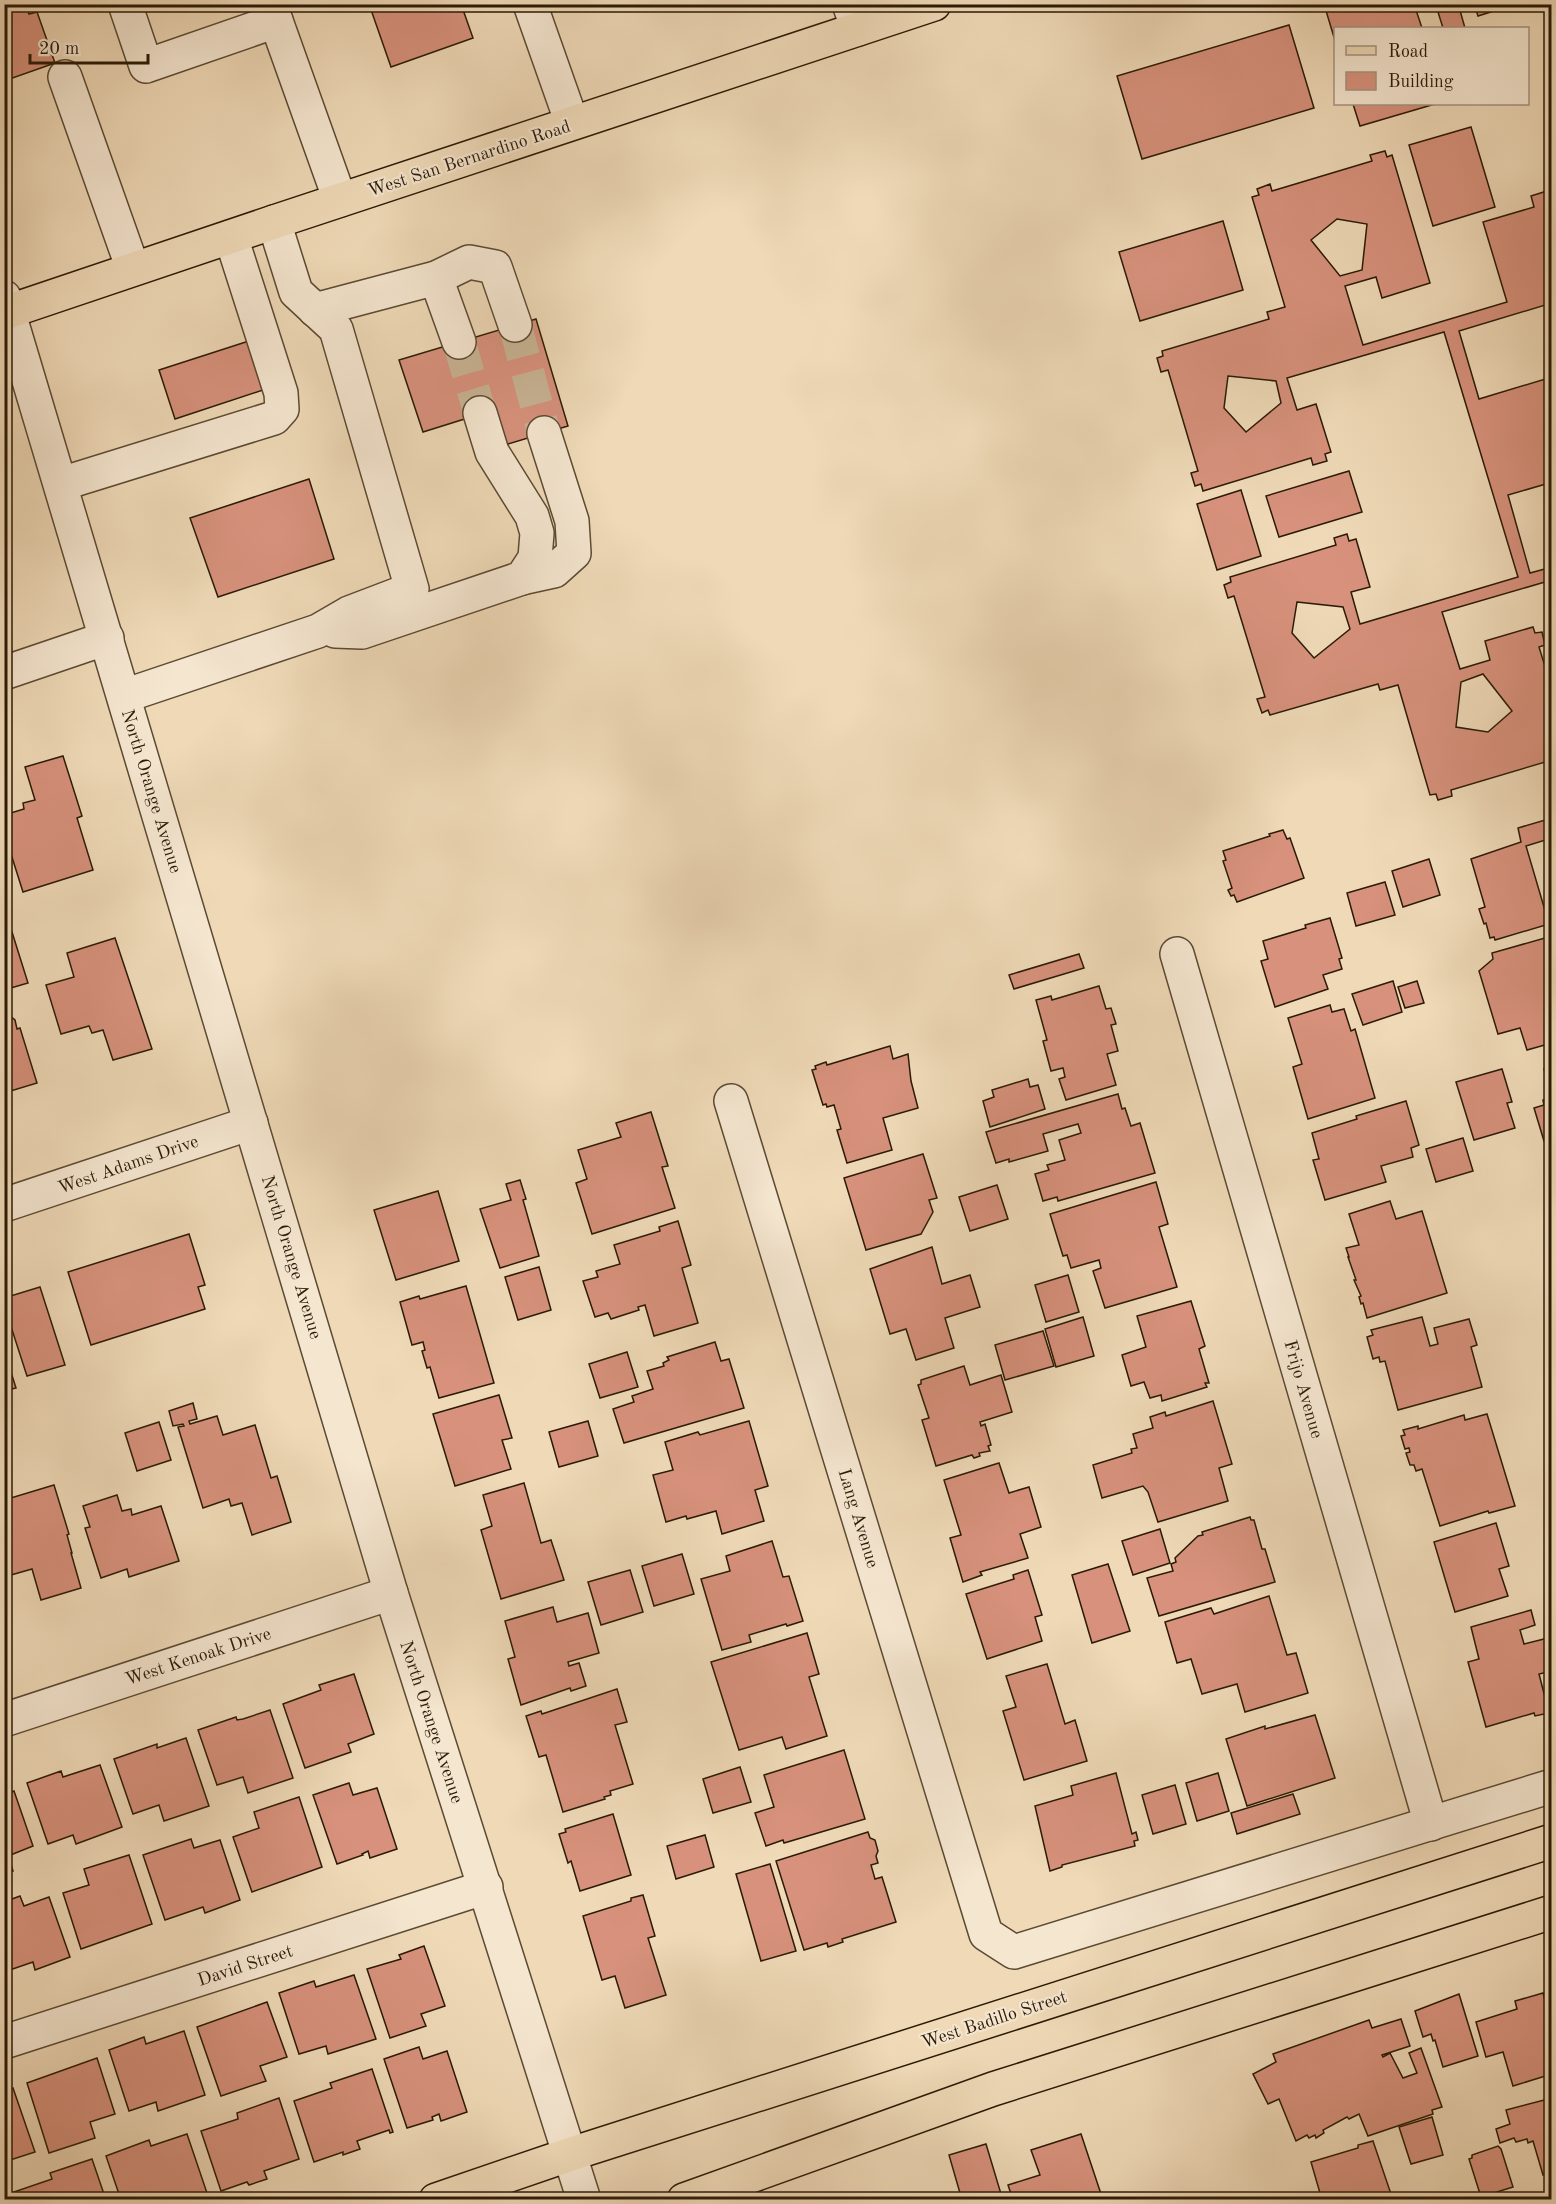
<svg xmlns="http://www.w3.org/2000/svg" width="1556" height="2204" viewBox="0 0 1556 2204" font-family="'Old Standard TT',serif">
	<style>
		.building { fill: #d7917c; stroke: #2a1a06; stroke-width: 1.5; fill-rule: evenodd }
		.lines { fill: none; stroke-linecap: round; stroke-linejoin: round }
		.minor-tunnel { stroke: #c8b394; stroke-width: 33; stroke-dasharray: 33 16; stroke-linecap: butt }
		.minor-casing { stroke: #5b4a32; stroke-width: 36 }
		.major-casing { stroke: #2a1a06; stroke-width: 36 }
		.minor { stroke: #f5e6d0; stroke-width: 33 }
		.major { stroke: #efd9b7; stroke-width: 33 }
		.labels { text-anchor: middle; stroke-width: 4.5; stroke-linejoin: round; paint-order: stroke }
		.street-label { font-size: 18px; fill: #2a1a06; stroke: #f5e6d0 }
	</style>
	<rect width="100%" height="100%" fill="#efd9b7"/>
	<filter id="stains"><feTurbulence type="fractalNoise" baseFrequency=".00333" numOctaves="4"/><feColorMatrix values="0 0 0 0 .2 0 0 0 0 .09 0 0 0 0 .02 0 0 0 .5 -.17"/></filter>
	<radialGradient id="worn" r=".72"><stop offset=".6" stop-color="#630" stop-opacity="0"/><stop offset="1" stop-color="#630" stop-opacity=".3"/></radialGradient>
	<g class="building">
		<path d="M4 4H25L29 14 37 12 55 63 4 81Z"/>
		<path d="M369 4H461L473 38 391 67Z"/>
		<path d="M1324 4H1414L1422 28H1336V44Z"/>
		<path d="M1474 4H1516L1478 16Z"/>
		<path d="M1459 7 1465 28H1443L1438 12Z"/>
		<path d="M1289 25 1314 108 1142 159 1117 76Z"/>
		<path d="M1353 104H1435L1360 126Z"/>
		<path d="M1471 127 1495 207 1433 226 1409 145Z"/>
		<path d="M1385 151 1387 157 1392 155 1430 283 1382 298 1376 277 1345 286 1363 345 1507 302 1483 222 1534 207 1531 196 1550 190 1552 195V303L1459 331 1479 399 1552 377V505L1546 484 1508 495 1530 573 1552 567V580L1442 612 1460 669 1490 660 1485 641 1533 627 1535 633 1542 632 1545 645 1539 647 1552 689V760L1451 790 1452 796 1438 800 1436 794 1430 795 1398 685 1380 690 1378 684 1270 715 1268 710 1262 713 1257 699 1265 697 1234 596 1228 598 1224 585 1231 582 1230 577 1336 545 1334 538 1347 534 1349 541 1356 539 1370 587 1351 592 1360 624 1518 577 1444 332 1287 378 1297 410 1316 404 1331 452 1325 454 1327 461 1313 465 1311 458 1203 491 1201 484 1195 486 1191 473 1198 471 1168 370 1161 372 1157 358 1163 356 1162 351 1269 319 1267 312 1285 307 1252 197 1259 195 1257 189 1270 184 1272 191 1372 161 1370 155ZM1337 219 1367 224 1362 270 1340 276 1311 240ZM1228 376 1276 381 1281 403 1246 432 1224 408ZM1297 602 1343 607 1350 629 1314 658 1292 633ZM1483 674 1512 711 1488 732 1456 727 1461 682Z"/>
		<path d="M1223 221 1243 290 1140 321 1119 252Z"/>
		<path d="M536 319 568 426 498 447 487 412 423 432 399 360Z"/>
		<path d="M252 340 269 388 175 419 159 370Z"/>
		<path d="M1349 471 1362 512 1279 537 1266 496Z"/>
		<path d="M309 479 334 559 218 597 190 518Z"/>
		<path d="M1241 490 1261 556 1217 570 1197 504Z"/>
		<path d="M63 756 82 816 77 818 93 870 23 892 4 832V815L24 809 23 803 35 800 25 767Z"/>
		<path d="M1552 818V838L1526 846 1549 924 1495 940 1494 937 1490 938 1486 923 1484 924 1479 909 1485 907 1471 859 1521 842 1518 828Z"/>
		<path d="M1283 830 1287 839 1290 838 1304 878 1237 902 1234 895 1231 896 1228 890 1232 888 1223 861 1226 860 1223 851 1270 836 1269 834Z"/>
		<path d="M1429 859 1440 895 1403 907 1392 871Z"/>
		<path d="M1385 882 1395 915 1356 926 1347 893Z"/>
		<path d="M1330 918 1342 958 1339 959 1342 969 1323 975 1328 989 1275 1007 1261 961 1268 959 1263 941 1306 928 1305 925Z"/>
		<path d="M12 932 28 983 4 990V935Z"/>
		<path d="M1552 936V1043L1527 1050 1520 1028 1498 1034 1479 971 1493 959 1492 953Z"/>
		<path d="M115 938 152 1049 113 1060 103 1030 92 1033 89 1026 61 1034 46 985 74 977 67 953Z"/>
		<path d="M1079 954 1084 968 1014 989 1009 975Z"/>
		<path d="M1393 981 1402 1012 1363 1025 1352 994Z"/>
		<path d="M1417 981 1424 1003 1405 1008 1398 987Z"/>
		<path d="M1099 986 1106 1009 1111 1008 1116 1024 1111 1025 1118 1051 1107 1054 1116 1085 1066 1100 1059 1079 1065 1077 1063 1068 1051 1071 1043 1041 1047 1040 1036 1000 1051 996 1052 1000Z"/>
		<path d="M1330 1005 1332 1012 1344 1009 1351 1031 1355 1029 1375 1098 1308 1119 1293 1067 1302 1064 1288 1018Z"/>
		<path d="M4 1011 15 1020 17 1029 20 1028 37 1083 4 1093Z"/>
		<path d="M890 1046 893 1059 908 1054 911 1081 918 1108 883 1118 892 1150 847 1163 837 1130 841 1129 834 1105 827 1107 826 1104 823 1105 812 1070 816 1069 815 1066 826 1062 827 1065Z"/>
		<path d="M1552 1067V1095L1544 1069Z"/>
		<path d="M1502 1069 1512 1102 1507 1103 1515 1128 1474 1140 1456 1082Z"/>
		<path d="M1028 1079 1030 1087 1038 1085 1045 1109 990 1127 983 1101 994 1097 992 1090Z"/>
		<path d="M1118 1094 1122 1109 1125 1108 1131 1126 1140 1123 1155 1173 1058 1201 1057 1197 1043 1201 1035 1174 1049 1170 1047 1165 1065 1160 1059 1140 1081 1133 1078 1124 1043 1134 1048 1151 1009 1162V1159L996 1163 986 1132Z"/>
		<path d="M1552 1098V1139L1544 1141 1534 1108 1544 1105 1543 1100Z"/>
		<path d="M1406 1101 1419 1145 1411 1148 1413 1157 1381 1166 1386 1182 1325 1200 1313 1160 1319 1159 1312 1133 1357 1119 1356 1116Z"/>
		<path d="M651 1112 668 1166 662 1167 675 1208 592 1234 576 1183 587 1179 578 1150 621 1137 616 1123Z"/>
		<path d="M1463 1138 1473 1171 1436 1182 1426 1149Z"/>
		<path d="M923 1154 937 1198 929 1200 933 1212 921 1234 866 1250 844 1178Z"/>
		<path d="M520 1180 526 1199 523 1200 539 1256 500 1268 480 1209 511 1200 506 1184Z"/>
		<path d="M1156 1182 1168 1224 1159 1227 1177 1287 1105 1308 1093 1271 1101 1268 1099 1260 1071 1268 1067 1255 1063 1256 1050 1214Z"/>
		<path d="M997 1185 1008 1219 970 1231 959 1197Z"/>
		<path d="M438 1191 459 1261 396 1280 374 1210Z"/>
		<path d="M1390 1201 1396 1219 1422 1211 1447 1293 1367 1318 1363 1303 1361 1304 1359 1297 1361 1296 1354 1280H1356L1348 1257H1349L1346 1248 1359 1245 1349 1214Z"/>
		<path d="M678 1221 691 1265 682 1268 698 1323 654 1336 645 1305 638 1307 639 1310 611 1319 608 1313 595 1317 583 1281 598 1277 596 1271 620 1264 614 1245 660 1231 659 1227Z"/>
		<path d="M189 1234 205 1285 198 1287 205 1309 91 1345 68 1272Z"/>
		<path d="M932 1247 942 1284 970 1275 980 1307 945 1318 954 1348 916 1360 906 1329 890 1334 870 1269Z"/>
		<path d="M539 1267 551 1310 518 1320 505 1277Z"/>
		<path d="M1068 1275 1079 1312 1046 1322 1035 1285Z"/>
		<path d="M466 1286 494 1383 439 1398 430 1367 427 1368 422 1351 425 1350 423 1342 412 1345 400 1302 419 1296 420 1299Z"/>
		<path d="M40 1287 65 1365 27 1376 4 1305V1298Z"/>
		<path d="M1191 1301 1205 1346 1199 1349 1209 1383H1205L1207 1387 1162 1401 1161 1395 1150 1398 1144 1382 1131 1386 1122 1355 1146 1347 1137 1316Z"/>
		<path d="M1083 1317 1094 1356 1056 1367 1045 1329Z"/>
		<path d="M1422 1317 1430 1346 1438 1344 1434 1328 1469 1319 1477 1345 1471 1347 1482 1387 1398 1410 1385 1361 1380 1362 1379 1357 1373 1359 1367 1337 1373 1335 1371 1330Z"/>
		<path d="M1043 1331 1054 1366 1005 1380 995 1345Z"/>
		<path d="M715 1342 721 1361 729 1359 744 1408 624 1443 613 1409 634 1402 632 1396 653 1389 647 1371 664 1366 663 1363 669 1360 667 1357Z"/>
		<path d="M4 1350 16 1388 4 1391Z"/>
		<path d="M627 1352 638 1387 600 1398 589 1364Z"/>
		<path d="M964 1366 970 1385 1001 1375 1012 1412 980 1422 981 1426 985 1424 991 1445 988 1446 990 1451 979 1453 980 1456 974 1458 972 1455 936 1466 922 1420 929 1418 918 1385 921 1384V1380Z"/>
		<path d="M499 1395 512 1438 502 1440 511 1469 455 1486 433 1414Z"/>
		<path d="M1213 1401 1232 1464 1219 1468 1228 1501 1158 1522 1148 1492 1143 1486 1102 1498 1093 1465 1132 1453 1131 1449 1137 1448 1133 1434 1153 1428 1150 1417 1165 1412 1166 1416Z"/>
		<path d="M193 1403 197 1419 189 1421 190 1424 217 1416 223 1435 255 1425 271 1478 277 1476 291 1522 252 1535 242 1503 231 1506 229 1499 203 1508 178 1427 184 1426 183 1424 173 1426 169 1411Z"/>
		<path d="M1487 1414 1515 1506 1489 1513 1488 1511 1440 1526 1422 1469 1416 1471 1414 1465H1410L1406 1453 1410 1452 1409 1448 1405 1449 1401 1436 1405 1435 1403 1430 1418 1426V1429L1464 1415 1465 1420Z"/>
		<path d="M588 1421 598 1456 559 1467 549 1432Z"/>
		<path d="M749 1421 768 1486 755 1490 764 1521 722 1534 716 1511 687 1519 686 1516 666 1522 653 1475 673 1470 665 1442 698 1432 700 1435Z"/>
		<path d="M159 1422 171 1460 137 1471 125 1433Z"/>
		<path d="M999 1463 1009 1493 1029 1487 1041 1527 1020 1534 1028 1558 980 1572 982 1575 963 1582 950 1538 961 1535 944 1480Z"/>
		<path d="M524 1483 541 1543 551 1540 564 1580 501 1599 481 1530 492 1526 483 1495Z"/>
		<path d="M54 1485 69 1534 67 1535 72 1553H71L81 1588 41 1600 32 1569 4 1577V1500Z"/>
		<path d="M117 1495 122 1511 131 1509 132 1515 161 1506 179 1561 129 1577 127 1569 101 1578 85 1528 90 1527 83 1506Z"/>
		<path d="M1250 1517 1251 1520H1254L1262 1549H1265L1275 1582 1159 1616 1147 1578 1173 1571 1171 1564 1176 1562 1175 1558 1198 1536 1203 1535 1202 1532Z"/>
		<path d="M1496 1523 1509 1566 1499 1569 1508 1596 1455 1612 1434 1542Z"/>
		<path d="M1160 1529 1170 1563 1133 1575 1122 1541Z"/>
		<path d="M772 1541 783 1577 789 1576 803 1621 787 1626 786 1624 749 1635 751 1642 722 1650 701 1579 730 1571 726 1556Z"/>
		<path d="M682 1554 694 1594 654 1606 642 1566Z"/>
		<path d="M1108 1564 1130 1631 1092 1643 1072 1575Z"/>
		<path d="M630 1570 643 1612 601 1625 588 1582Z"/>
		<path d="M1028 1570 1042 1615 1035 1617 1042 1641 987 1659 966 1594 1014 1579 1013 1575Z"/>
		<path d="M1269 1596 1287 1655 1296 1653 1308 1693 1245 1712 1237 1684 1202 1694 1191 1659 1177 1663 1165 1622 1211 1608 1214 1614Z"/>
		<path d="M553 1607 557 1622 588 1613 599 1653 568 1662 569 1666 579 1663 586 1686 571 1691 570 1688 521 1705 508 1659 515 1657 505 1621Z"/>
		<path d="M1531 1610 1535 1625 1520 1630 1524 1644 1552 1637V1671L1539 1674 1549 1713 1535 1716 1534 1713 1486 1727 1468 1662 1479 1659 1471 1627Z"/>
		<path d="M807 1633 819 1674 809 1677 827 1736 786 1749 782 1737 739 1750 711 1662Z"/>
		<path d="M1047 1664 1065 1724 1075 1720 1087 1761 1024 1780 1003 1711 1016 1707 1006 1676Z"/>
		<path d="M354 1674 374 1734 348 1744 351 1752 305 1768 283 1704 321 1690 319 1685Z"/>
		<path d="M617 1689 627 1722 615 1725 633 1784 610 1791 611 1795 604 1797 605 1799 563 1812 546 1755 539 1757 526 1716 541 1711 542 1714Z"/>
		<path d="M270 1710 293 1778 248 1793 243 1777 217 1785 198 1730 236 1717 237 1720 243 1719Z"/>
		<path d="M1315 1715 1335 1778 1247 1806 1226 1739 1265 1726V1729Z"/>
		<path d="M186 1738 209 1806 164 1821 159 1805 133 1814 114 1759 157 1744V1748Z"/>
		<path d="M844 1750 865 1819 784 1843 783 1840 766 1846 755 1813 774 1807 764 1775Z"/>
		<path d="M100 1765 122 1827 76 1844 73 1835 48 1844 27 1783 61 1771 63 1777Z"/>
		<path d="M740 1767 751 1802 713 1813 703 1779Z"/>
		<path d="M1116 1773 1132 1834 1136 1832 1138 1840 1134 1841 1135 1846 1062 1865V1867L1050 1871 1035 1806 1073 1795 1071 1786Z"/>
		<path d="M1218 1773 1229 1811 1197 1821 1186 1783Z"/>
		<path d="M349 1783 353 1795 377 1788 397 1849 370 1858 368 1851 362 1854 363 1855 337 1864 313 1795Z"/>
		<path d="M1175 1785 1186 1824 1153 1834 1142 1795Z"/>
		<path d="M14 1791 33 1846 8 1856 13 1871 4 1874V1795Z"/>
		<path d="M1293 1794 1300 1814 1237 1834 1231 1813Z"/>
		<path d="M299 1797 322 1867 252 1892 233 1837 259 1828 254 1812Z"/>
		<path d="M613 1814 631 1875 580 1891 571 1861 568 1863 559 1834 566 1832 565 1829Z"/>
		<path d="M868 1832 870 1838 875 1840 878 1851 876 1856 878 1863 871 1865 875 1879 882 1877 896 1922 842 1939 843 1942 828 1947 827 1943 804 1950 776 1861Z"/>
		<path d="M705 1835 714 1867 676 1879 667 1846Z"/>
		<path d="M191 1839 194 1848 220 1840 240 1900 205 1913 203 1907 165 1920 143 1855Z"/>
		<path d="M129 1855 152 1924 81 1949 63 1893 89 1885 84 1869Z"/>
		<path d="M770 1864 796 1951 761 1961 736 1874Z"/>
		<path d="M643 1895 655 1936 648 1938 666 1995 625 2008 615 1976 602 1980 583 1916 631 1901V1898Z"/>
		<path d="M20 1896 24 1906 49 1897 70 1957 35 1970 33 1962 4 1972V1902Z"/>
		<path d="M424 1946 445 2006 421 2014 426 2026 390 2038 367 1969 401 1959 399 1955Z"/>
		<path d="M354 1975 376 2039 328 2054 326 2046 299 2054 279 1993 314 1981 316 1987Z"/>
		<path d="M1543 1993 1545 2000 1552 1998V2074L1513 2086 1503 2052 1486 2057 1476 2022 1517 2009 1515 2001Z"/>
		<path d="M1459 1994 1478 2056 1443 2067 1435 2040 1433 2041 1431 2034 1423 2037 1415 2011Z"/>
		<path d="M267 2002 287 2057 260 2066 266 2081 221 2096 197 2027Z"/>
		<path d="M1401 2019 1410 2046 1382 2055 1383 2057 1390 2053 1403 2078 1417 2073 1409 2053 1421 2048 1442 2107 1432 2110 1433 2114 1368 2136 1359 2114 1349 2119 1347 2117 1323 2130 1324 2133 1316 2138 1315 2135 1309 2138 1307 2135 1296 2141 1279 2099 1268 2104 1253 2074 1276 2062 1273 2054 1369 2020 1372 2028Z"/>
		<path d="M184 2031 205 2095 158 2111 156 2102 129 2111 109 2050 144 2037 146 2044Z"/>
		<path d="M419 2047 423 2059 447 2051 467 2112 441 2121 439 2114 432 2117 433 2120 407 2128 384 2059Z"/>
		<path d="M97 2058 115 2114 90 2122 95 2138 49 2153 27 2083Z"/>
		<path d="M372 2069 393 2132 390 2133 389 2130 357 2141 360 2149 343 2155V2152L314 2162 294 2101 332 2088 330 2083Z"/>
		<path d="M13 2088 35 2152 4 2162V2091Z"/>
		<path d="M279 2098 299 2159 264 2171 267 2179 249 2185 247 2182 221 2191 201 2131 238 2119 237 2113Z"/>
		<path d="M1552 2098V2172L1543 2175 1533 2141 1528 2143 1527 2139 1516 2142 1514 2138 1500 2143 1496 2129 1510 2124 1506 2110Z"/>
		<path d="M1432 2117 1443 2155 1411 2164 1399 2127Z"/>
		<path d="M187 2134 207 2193 189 2200H121L106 2156 149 2140 151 2146Z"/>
		<path d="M1081 2134 1103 2200H1013L1008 2185 1040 2175 1031 2150Z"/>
		<path d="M1373 2141 1393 2200H1322L1311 2162 1358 2148V2145Z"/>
		<path d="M986 2144 1001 2194 981 2200H962L949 2155Z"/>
		<path d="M1498 2146 1501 2149 1513 2187 1481 2197 1469 2159 1472 2158V2155Z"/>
		<path d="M92 2159 106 2200H17L14 2192 52 2179 50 2173Z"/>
	</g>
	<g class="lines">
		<g class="minor-tunnel">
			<path d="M515 325 544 433"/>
			<path d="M459 342 480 413"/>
		</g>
		<defs>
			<g id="minor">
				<path d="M125 4 146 66 276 21"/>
				<path d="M270 4 340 200"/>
				<path d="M530 4 572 123"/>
				<path d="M849 4 858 29"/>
				<path d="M65 77 133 269"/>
				<path d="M436 278 459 342"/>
				<path d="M4 297 391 1593 584 2200"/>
				<path d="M315 310 436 278 469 262 495 267 515 325"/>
				<path d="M61 484 274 418 282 409 281 393 231 237"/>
				<path d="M522 578 554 571 574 553 572 521 544 433"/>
				<path d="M335 631 362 632 522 578 535 558 537 533 532 516 492 452 480 413"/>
				<path d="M4 673 107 638"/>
				<path d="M124 696 318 631 349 613 412 589 336 329 296 292 274 222"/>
				<path d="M1177 954 1431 1824"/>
				<path d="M731 1101 986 1934 1014 1952 1552 1786"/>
				<path d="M4 1205 251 1123"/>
				<path d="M4 1720 391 1593"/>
				<path d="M4 2042 486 1887"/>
			</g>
			<g id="major">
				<path d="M4 313 274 222 934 4"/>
				<path d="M436 2200 571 2154 1552 1841"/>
				<path d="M684 2200 993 2089 1552 1912"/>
			</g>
		</defs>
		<use href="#minor" class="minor-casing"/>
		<use href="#major" class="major-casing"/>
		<use href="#minor" class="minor"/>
		<use href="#major" class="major"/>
	</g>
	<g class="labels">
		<g class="street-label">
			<text transform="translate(469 158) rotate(-18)" y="6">West San Bernardino Road</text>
			<text transform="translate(152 791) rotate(73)" y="6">North Orange Avenue</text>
			<text transform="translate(128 1164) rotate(-19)" y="6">West Adams Drive</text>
			<text transform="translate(292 1257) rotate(73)" y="6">North Orange Avenue</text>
			<text transform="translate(1304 1389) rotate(74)" y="6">Frijo Avenue</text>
			<text transform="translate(859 1518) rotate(73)" y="6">Lang Avenue</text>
			<text transform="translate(198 1656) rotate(-18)" y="6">West Kenoak Drive</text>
			<text transform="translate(432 1722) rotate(72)" y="6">North Orange Avenue</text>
			<text transform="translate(245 1965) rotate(-18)" y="6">David Street</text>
			<text transform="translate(994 2019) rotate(-18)" y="6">West Badillo Street</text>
		</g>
	</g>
	<rect width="1556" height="2204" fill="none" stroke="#efd9b7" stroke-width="24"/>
	<rect x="6" y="6" width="1544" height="2192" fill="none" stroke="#2a1a06" stroke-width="3"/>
	<rect x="12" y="12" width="1532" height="2180" fill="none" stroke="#2a1a06" stroke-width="1.5"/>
	<rect x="1334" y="27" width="195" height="78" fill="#f5e6d0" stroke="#a4947f" stroke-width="1.5"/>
	<rect x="1346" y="46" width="30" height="9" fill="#efd9b7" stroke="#a4947f" stroke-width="1.5"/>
	<text x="1388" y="57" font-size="18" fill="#2a1a06">Road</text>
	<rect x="1346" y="72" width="30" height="18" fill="#d7917c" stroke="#a4947f" stroke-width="1.5"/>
	<text x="1388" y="87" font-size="18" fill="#2a1a06">Building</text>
	<path d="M30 54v9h118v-9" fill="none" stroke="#2a1a06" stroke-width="3"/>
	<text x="39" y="54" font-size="18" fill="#2a1a06" stroke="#f5e6d0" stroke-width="4.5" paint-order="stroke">20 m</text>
	<rect width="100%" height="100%" filter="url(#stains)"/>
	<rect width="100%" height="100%" fill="url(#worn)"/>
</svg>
